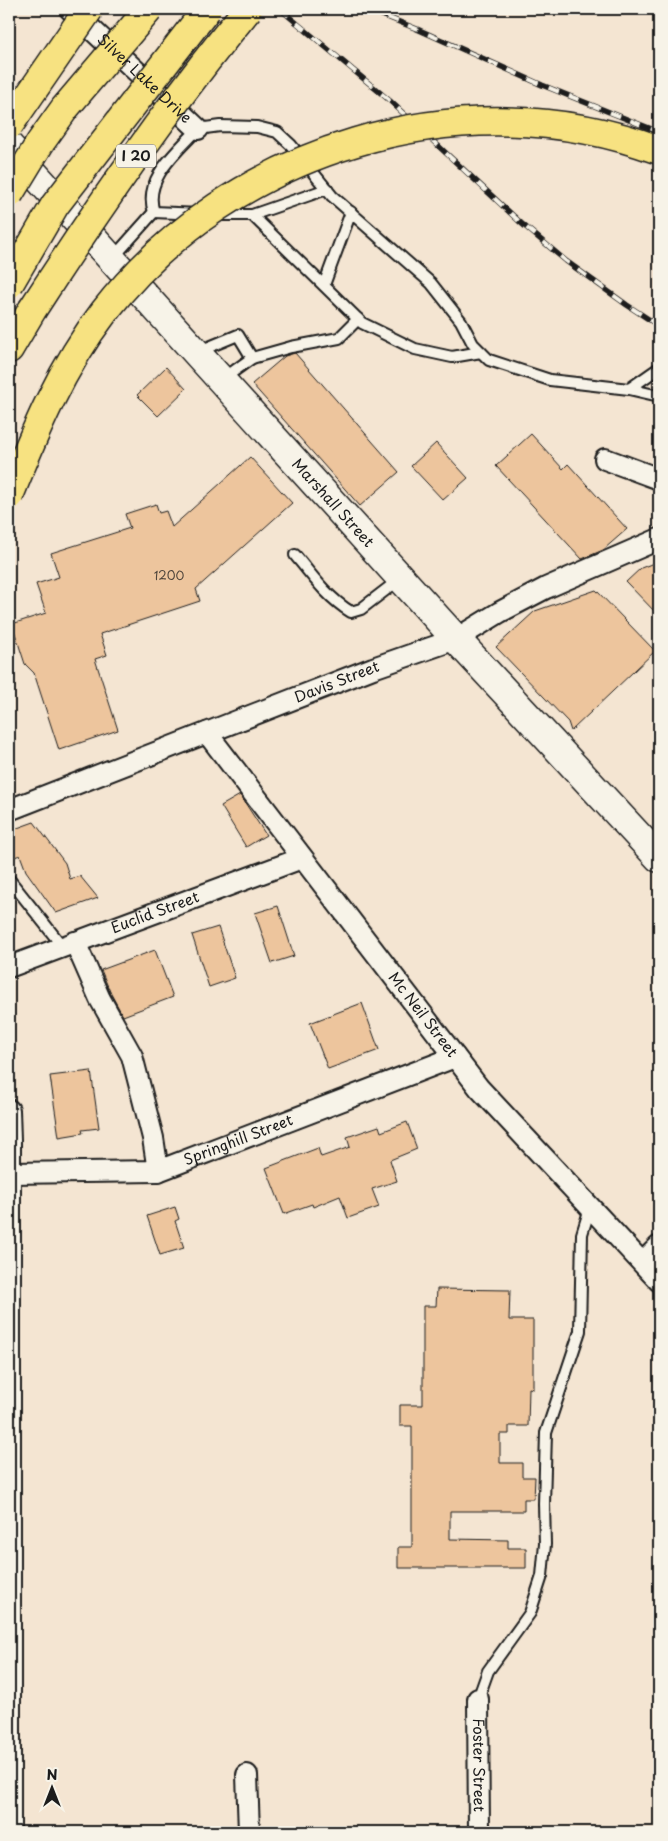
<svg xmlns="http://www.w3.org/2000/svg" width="668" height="1841" viewBox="0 0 668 1841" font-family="'Playpen Sans',sans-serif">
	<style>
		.building { fill: #edc59d; stroke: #1c1c1c }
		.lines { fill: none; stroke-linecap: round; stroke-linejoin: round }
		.lane-casing { stroke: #1c1c1c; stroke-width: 14 }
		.street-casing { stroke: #1c1c1c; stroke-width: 24 }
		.secondary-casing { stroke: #1c1c1c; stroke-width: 31 }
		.highway-casing { stroke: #1c1c1c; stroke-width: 31 }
		.lane { stroke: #f7f3e8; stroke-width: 10 }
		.street { stroke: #f7f3e8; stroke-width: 20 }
		.secondary { stroke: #f7f3e8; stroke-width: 28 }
		.highway { stroke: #f7e281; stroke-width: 28 }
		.rail-casing { stroke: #1c1c1c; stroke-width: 5.5 }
		.rail { stroke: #f7f3e8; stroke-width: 4; stroke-dasharray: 11; stroke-linecap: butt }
		.highway-bridge-casing { stroke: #1c1c1c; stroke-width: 31; stroke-linecap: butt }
		.highway-bridge { stroke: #f7e281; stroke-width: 28 }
		.labels { text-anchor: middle; stroke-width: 4; stroke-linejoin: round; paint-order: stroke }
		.number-label { font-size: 12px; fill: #50463c }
		.shield { fill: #f7f3e8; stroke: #5e5c59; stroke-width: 1 }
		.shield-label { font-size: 14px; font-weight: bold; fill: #1c1c1c }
		.street-label { font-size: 15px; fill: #1c1c1c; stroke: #f7f3e8 }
	</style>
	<rect width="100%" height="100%" fill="#f4e5d2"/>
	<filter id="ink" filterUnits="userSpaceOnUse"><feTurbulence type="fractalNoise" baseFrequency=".02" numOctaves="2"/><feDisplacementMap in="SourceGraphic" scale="10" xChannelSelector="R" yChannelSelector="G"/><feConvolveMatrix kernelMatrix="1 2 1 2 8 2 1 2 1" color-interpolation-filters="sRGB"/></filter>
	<g filter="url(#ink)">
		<g class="building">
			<path d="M295 353 399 472 360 506 252 384 285 356Z"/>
			<path d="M166 367 186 389 158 416 137 395Z"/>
			<path d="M531 434 563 469 568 464 627 529 603 550 582 559 496 466Z"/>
			<path d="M436 443 468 478 443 500 411 466Z"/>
			<path d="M250 457 292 503 196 589 200 601 100 634 107 655 95 659 118 730 59 750 34 673 25 664 12 624 46 613 36 584 59 577 51 553 130 528 125 514 156 504 159 513 166 511 172 527Z"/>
			<path d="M659 561V616L626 582 641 568Z"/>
			<path d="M596 590 655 651 571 731 568 722 496 647 535 611Z"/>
			<path d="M240 795 266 835 246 847 221 806Z"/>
			<path d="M34 822 65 863 70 879 80 876 98 898 56 913 26 871 20 855 9 859V831Z"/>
			<path d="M278 906 294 956 272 963 255 913Z"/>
			<path d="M218 927 235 978 209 987 192 935Z"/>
			<path d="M155 950 173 997 123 1016 111 994 101 970Z"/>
			<path d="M362 1003 379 1050 328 1069 310 1023Z"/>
			<path d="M91 1071 99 1128 82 1130 83 1133 59 1137 50 1076Z"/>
			<path d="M407 1122 417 1149 390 1160 397 1181 372 1189 379 1207 348 1218 340 1196 313 1207 312 1204 284 1214 266 1168 318 1148 321 1157 350 1147 347 1137 379 1126 381 1132Z"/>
			<path d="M175 1207 179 1219 175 1221 184 1248 160 1255 147 1216Z"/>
			<path d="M437 1289 510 1290 509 1320H533V1389L529 1388 528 1426H509V1434H500V1463H522V1477H535L534 1499H524V1511H450V1539L508 1540V1548H526V1568H398V1547H412V1426H400V1405H423V1306H436Z"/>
		</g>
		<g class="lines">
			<defs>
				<g id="lane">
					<path d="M200 214 154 212C142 179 179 150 198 129L220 126 257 127 277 132 291 145 332 196 431 283 461 321 473 344 489 360 550 380 629 389 659 396"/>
					<path d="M219 215H252L362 323 415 349 452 357 481 352"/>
					<path d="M252 215 327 189"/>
					<path d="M113 258 154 212"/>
					<path d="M324 285 351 212"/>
					<path d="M197 352 238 335 252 358 223 379"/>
					<path d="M252 358 291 347 339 338 358 319"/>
					<path d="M629 389 659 368"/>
					<path d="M295 555C312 576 328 598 351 612L361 609 400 579"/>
					<path d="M9 879 63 947"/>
					<path d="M478 1699 488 1671 530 1613 542 1576 545 1544 544 1504 546 1433 580 1331 582 1234 590 1208"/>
				</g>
				<g id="street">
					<path id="s1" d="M70 9 198 129"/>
					<path d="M605 459 659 479"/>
					<path id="s2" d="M207 733 479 1088 659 1281"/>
					<path id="s3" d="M9 810 373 668 456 639 500 612 546 588 659 539"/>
					<path d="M75 942 100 999 132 1056 153 1138 158 1171"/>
					<path id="s4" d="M9 967 302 858"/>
					<path d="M9 1110 10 1140V1832"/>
					<path id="s5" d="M10 1173 158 1171 455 1057"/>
					<path d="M643 1262 659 1246"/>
					<path id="s6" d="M478 1699 479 1832"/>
					<path d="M247 1775 249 1832"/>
				</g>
				<g id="secondary">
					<path id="s7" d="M9 146 456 639 659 858"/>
				</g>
				<path id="highway" d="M9 349 32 310"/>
			</defs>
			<use href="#lane" class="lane-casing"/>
			<use href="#street" class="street-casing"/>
			<use href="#secondary" class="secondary-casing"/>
			<use href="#highway" class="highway-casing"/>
			<use href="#lane" class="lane"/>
			<use href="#street" class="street"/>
			<use href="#secondary" class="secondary"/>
			<use href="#highway" class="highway"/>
			<defs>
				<g id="rail">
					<path d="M280 9 389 100 521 223 566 261 627 305 659 326"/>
					<path d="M367 9 417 29 542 85 659 132"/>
				</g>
			</defs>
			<use href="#rail" class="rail-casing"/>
			<use href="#rail" class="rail"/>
			<defs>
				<g id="highway-bridge">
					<path d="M9 125 89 9"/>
					<path d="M9 194 40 143 65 108 149 9"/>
					<path d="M9 284 55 205 207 9"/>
					<path d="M32 310C99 206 169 104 248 9"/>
					<path d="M9 496C35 431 61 368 104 312 231 148 463 77 659 150"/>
				</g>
			</defs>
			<use href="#highway-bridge" class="highway-bridge-casing"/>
			<use href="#highway-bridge" class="highway-bridge"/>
		</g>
	</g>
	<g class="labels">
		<g class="number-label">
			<text x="169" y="580">1200</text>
		</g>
		<rect class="shield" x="116" y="144.5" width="40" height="23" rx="4"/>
		<g class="shield-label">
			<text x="136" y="161">I 20</text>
		</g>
		<g class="street-label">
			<text dy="5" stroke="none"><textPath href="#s1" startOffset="102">Silver Lake Drive</textPath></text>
			<text dy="5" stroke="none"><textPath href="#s7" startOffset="482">Marshall Street</textPath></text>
			<text dy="5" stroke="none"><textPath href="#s3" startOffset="352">Davis Street</textPath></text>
			<text dy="5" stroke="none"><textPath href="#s4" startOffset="156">Euclid Street</textPath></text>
			<text dy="5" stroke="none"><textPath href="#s2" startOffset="355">Mc Neil Street</textPath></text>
			<text dy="5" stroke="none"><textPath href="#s5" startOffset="234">Springhill Street</textPath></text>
			<text dy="5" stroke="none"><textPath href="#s6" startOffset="66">Foster Street</textPath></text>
		</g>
	</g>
	<rect width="668" height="1841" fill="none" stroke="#f7f3e8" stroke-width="30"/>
	<rect x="15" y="15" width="638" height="1811" fill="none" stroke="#1c1c1c" stroke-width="2" filter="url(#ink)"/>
	<g transform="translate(52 1788)" stroke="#f7f3e8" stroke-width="4" paint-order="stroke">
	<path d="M0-4L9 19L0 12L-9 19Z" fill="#1c1c1c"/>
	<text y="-8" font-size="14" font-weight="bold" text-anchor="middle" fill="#1c1c1c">N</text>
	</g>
</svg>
